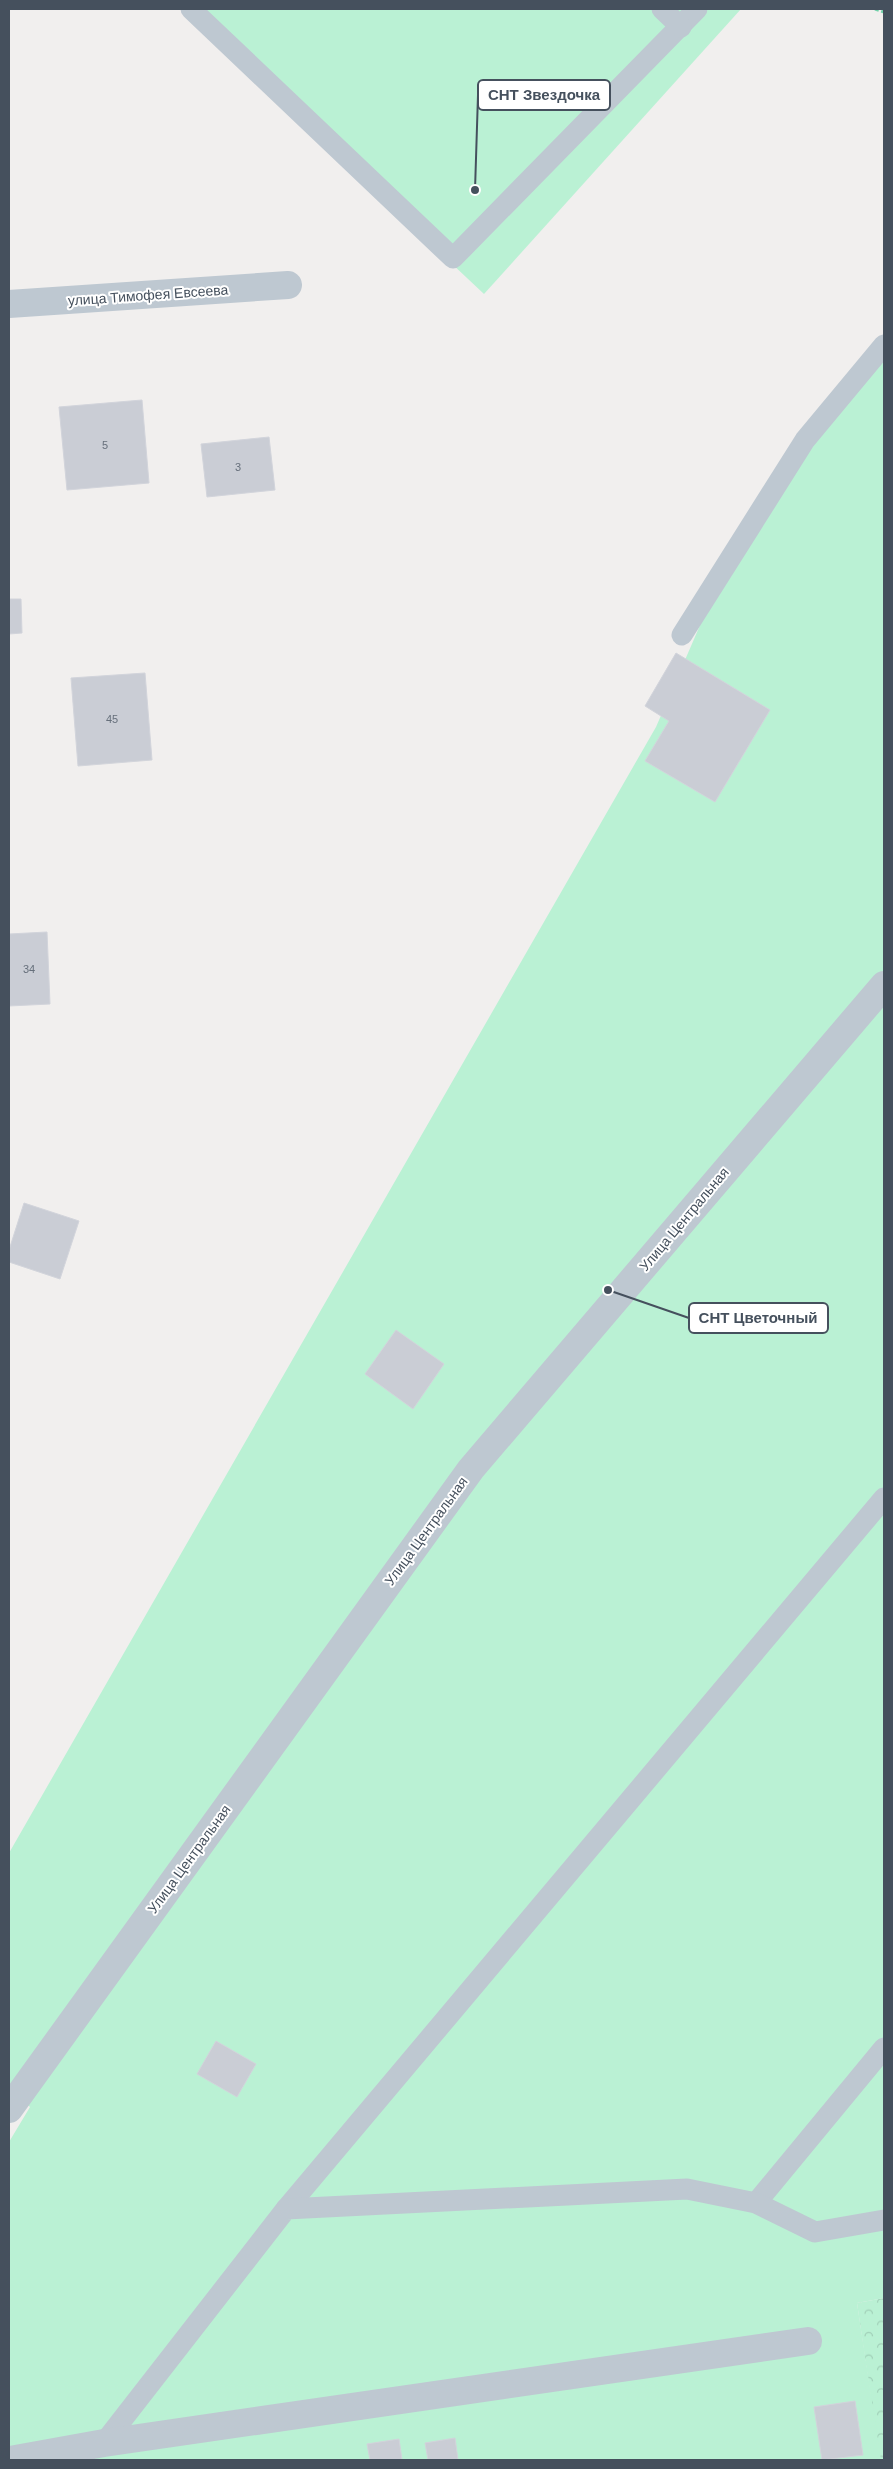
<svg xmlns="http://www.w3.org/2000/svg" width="893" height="2469" viewBox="0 0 893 2469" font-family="Helvetica,sans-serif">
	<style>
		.forest { fill: url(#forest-crowns) }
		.green { fill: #baf1d4 }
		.building { fill: #cacdd5; stroke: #d2d4db }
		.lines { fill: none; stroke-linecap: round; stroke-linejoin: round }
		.path { stroke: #70d1a9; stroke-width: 3; stroke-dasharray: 4 2.5; stroke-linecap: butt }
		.lane { stroke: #bec8d1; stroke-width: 21 }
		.street { stroke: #bec8d1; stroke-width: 28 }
		.labels { text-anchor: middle; stroke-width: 4; stroke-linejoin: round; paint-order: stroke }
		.number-label { font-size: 11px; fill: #666f7b }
		.street-label { font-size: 14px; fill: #45505d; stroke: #fff }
		.leader { fill: none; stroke: #45505d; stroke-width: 2 }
		.callout-dot { fill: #45505d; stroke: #fff; stroke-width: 2 }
		.callout { fill: #fff; stroke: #45505d; stroke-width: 2 }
		.callout-label { font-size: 15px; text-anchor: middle; font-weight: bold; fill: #45505d }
	</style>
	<defs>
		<pattern id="forest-crowns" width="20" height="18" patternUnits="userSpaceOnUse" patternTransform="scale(1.25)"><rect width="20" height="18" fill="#baf1d4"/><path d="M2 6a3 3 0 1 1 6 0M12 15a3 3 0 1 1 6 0" fill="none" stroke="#a1d0b8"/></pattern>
	</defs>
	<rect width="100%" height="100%" fill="#f1efee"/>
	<path class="forest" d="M884 2298V2460H880L857 2303Z"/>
	<g class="green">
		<path d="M181 9H741L484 294Z"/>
		<path d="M884 358V2298L857 2303 881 2460H9V2142L30 2107 9 2087V1853L656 727 749 512Z"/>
	</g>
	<g class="building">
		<path d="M142 400 149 483 67 490 59 407Z"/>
		<path d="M269 437 275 490 207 497 201 444Z"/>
		<path d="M9 599H21L22 633 9 634Z"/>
		<path d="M676 653 770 710 715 802 645 761 669 721 645 706Z"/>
		<path d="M145 673 152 760 78 766 71 678Z"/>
		<path d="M47 932 50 1004 9 1006V934Z"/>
		<path d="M24 1203 79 1221 60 1279 9 1262V1250Z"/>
		<path d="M396 1330 444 1364 413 1409 365 1374Z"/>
		<path d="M216 2041 256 2064 237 2097 197 2074Z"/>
		<path d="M855 2401 863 2455 822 2460 814 2407Z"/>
		<path d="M455 2438 458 2460H428L425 2443Z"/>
		<path d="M399 2439 402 2460H370L367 2444Z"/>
	</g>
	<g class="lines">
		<path class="path" d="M875 9 884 12"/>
		<g class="lane">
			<path d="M191 9 453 258 697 9"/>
			<path d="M662 9 681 27"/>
			<path d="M682 635 805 440 884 345"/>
			<path d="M756 2203 884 2048"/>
			<path d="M286 2209 884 1498"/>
			<path d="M104 2443 286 2209 687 2189 756 2203 815 2232 884 2220"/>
		</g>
		<g class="street">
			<path d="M9 304 288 285"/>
			<path d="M9 2109 471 1469 884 985"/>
			<path d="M10 2460 104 2443 808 2341"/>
		</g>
	</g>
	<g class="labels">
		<g class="number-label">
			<text x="105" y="449">5</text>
			<text x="238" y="471">3</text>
			<text x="112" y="723">45</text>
			<text x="29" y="973">34</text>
		</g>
		<g class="street-label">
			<text transform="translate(148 295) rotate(-4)" y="5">улица Тимофея Евсеева</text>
			<text transform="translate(684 1219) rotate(-50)" y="5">Улица Центральная</text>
			<text transform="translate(426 1531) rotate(-54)" y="5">Улица Центральная</text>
			<text transform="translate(189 1859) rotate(-54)" y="5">Улица Центральная</text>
		</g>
	</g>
	<path class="leader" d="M475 190L478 95M608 1290L689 1318"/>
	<g class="callout-dot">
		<circle cx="475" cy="190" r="5"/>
		<circle cx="608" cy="1290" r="5"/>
	</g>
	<g class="callout">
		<rect x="478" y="80" width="132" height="30" rx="5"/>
		<rect x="689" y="1303" width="139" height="30" rx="5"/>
	</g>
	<g class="callout-label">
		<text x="544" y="100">СНТ Звездочка</text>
		<text x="758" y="1323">СНТ Цветочный</text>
	</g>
	<rect width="893" height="2469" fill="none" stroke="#45505d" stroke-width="20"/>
</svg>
